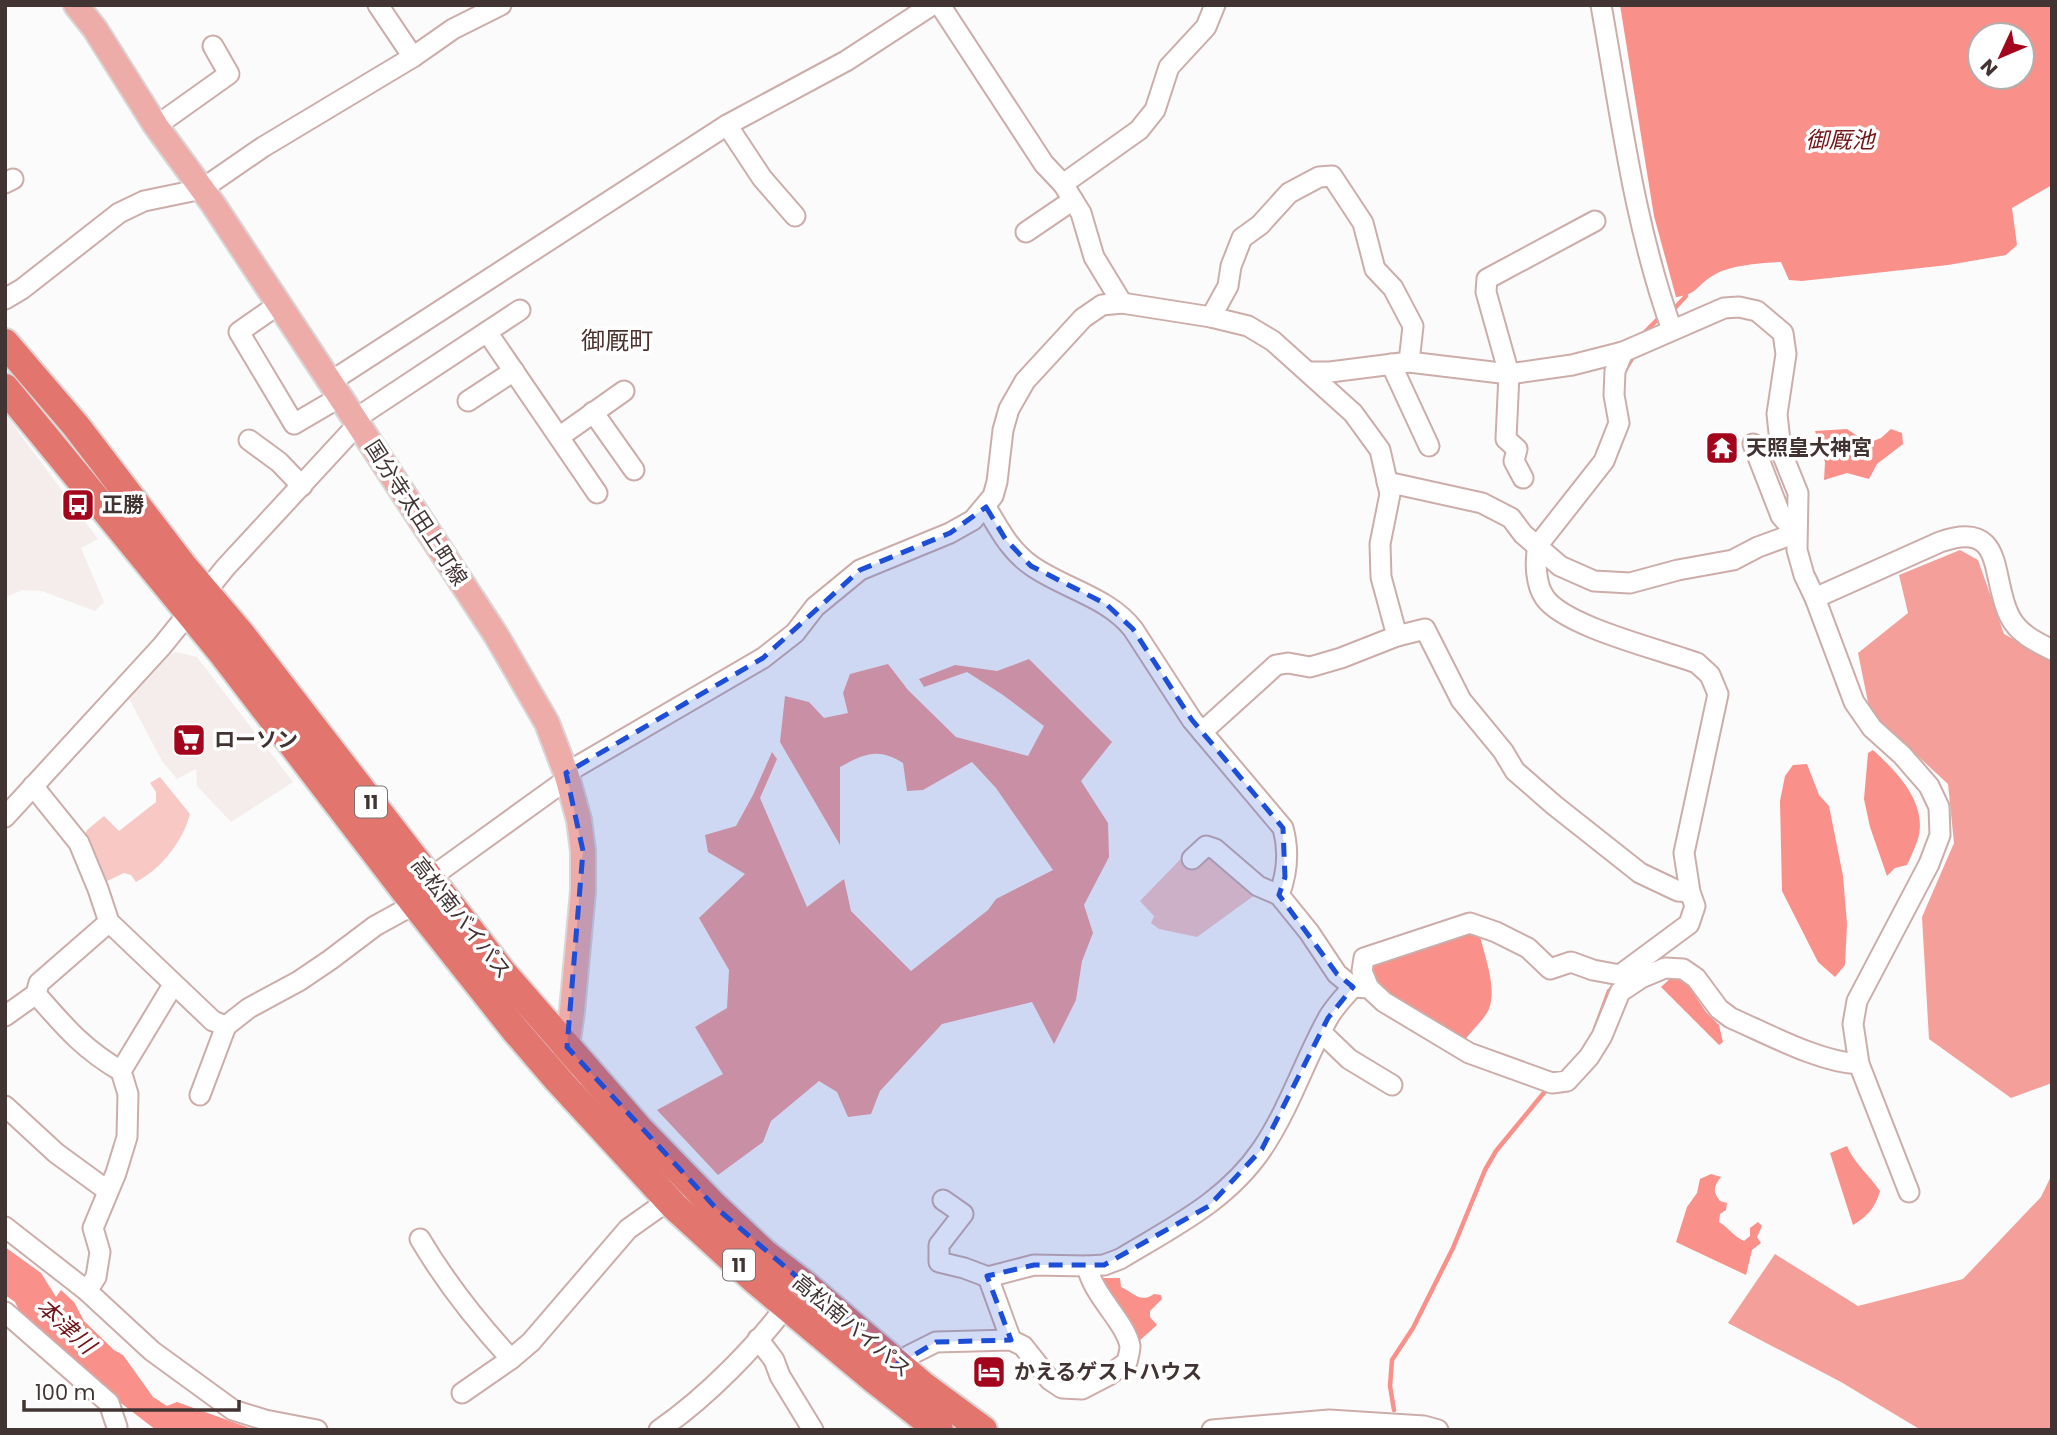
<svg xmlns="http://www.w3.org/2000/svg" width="2057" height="1435" viewBox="0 0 2057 1435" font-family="Poppins,'Noto Sans JP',sans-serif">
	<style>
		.built { fill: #f5edec }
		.green { fill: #f8c8c4 }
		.forest { fill: #f49f99 }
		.water { fill: #f99089; fill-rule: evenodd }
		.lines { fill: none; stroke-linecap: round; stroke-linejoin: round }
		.stream { stroke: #f99089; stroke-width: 4.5 }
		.minor-casing { stroke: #ccadaa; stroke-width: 23 }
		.major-casing { stroke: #d9d6d6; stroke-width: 28 }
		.highway-casing { stroke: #d9d6d6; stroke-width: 32 }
		.minor { stroke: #fff; stroke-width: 19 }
		.major { stroke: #eeaca9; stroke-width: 24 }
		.highway { stroke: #e3756f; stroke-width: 28 }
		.marked { fill: #1d4ed8; fill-opacity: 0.2; stroke: #1d4ed8; stroke-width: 5; stroke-dasharray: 14 9; stroke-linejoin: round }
		.labels { text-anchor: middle; stroke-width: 7; stroke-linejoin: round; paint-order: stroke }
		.shield { fill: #fff; stroke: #7a7170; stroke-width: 2 }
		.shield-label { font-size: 19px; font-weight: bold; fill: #413433 }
		.poi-label { font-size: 21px; font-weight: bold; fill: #413433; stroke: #fff; text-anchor: start }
		.street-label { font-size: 21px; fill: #413433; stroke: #fff }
		.water-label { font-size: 23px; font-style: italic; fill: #721619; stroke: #fff }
		.quarter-label { font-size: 24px; fill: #4c3330; stroke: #fff }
	</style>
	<rect width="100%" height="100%" fill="#fbfbfb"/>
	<g class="built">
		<path d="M5 414 98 539 81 548 104 602 95 611 42 591 22 590 6 597 5 595Z"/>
		<path d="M176 652 197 657 293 782 231 822 197 786 196 769 177 779 162 761 127 695 157 661Z"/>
	</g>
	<g class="green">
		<path d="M160 777 190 814C183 841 161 869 136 882L131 875 124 873 101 884 82 840 87 830 104 816 119 831 156 802V792L150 783Z"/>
		<path d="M1200 839 1259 892 1197 937 1159 929 1151 923 1154 916 1140 901Z"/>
	</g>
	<g class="forest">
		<path d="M1960 550 1978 560 2004 634 2052 660V1083L2011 1098 1929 1039 1922 917 1954 843 1948 784 1870 712 1858 653 1908 613 1899 575Z"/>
		<path d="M1029 659 1112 742 1081 781 1108 823 1109 857 1084 905 1093 933 1082 961 1076 1000 1054 1044 1032 1002 942 1024 880 1091 871 1114 848 1117 837 1092 819 1081 771 1121 763 1142 718 1175 657 1110 723 1074 695 1027 727 1008 729 970 699 918 745 874 708 852 705 835 736 826 753 795 772 752 777 759 760 798 807 907 844 879 851 911 911 971 988 910 996 899 1053 870 996 788 972 762 923 790 907 791 903 763C878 747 864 754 840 767V845L780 742 785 696 809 702 824 718 848 713 843 693 850 674 888 664 908 690 956 737 1028 756 1044 726 1003 695 967 672 924 687 919 679 955 665 997 671Z"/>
		<path d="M2052 1174V1430H1921L1841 1382 1728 1323 1775 1254 1858 1306 1963 1279 2041 1197Z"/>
	</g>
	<g class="water">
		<path d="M1620 5H2052V185L2012 208 2017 245 2006 255 1948 265 1802 281 1789 280 1781 262C1762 263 1730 265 1714 275 1697 284 1698 295 1676 297L1654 216ZM2022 35V77H1980V35Z"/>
		<path d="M1847 429 1868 443 1881 438 1891 429 1902 433 1903 444 1877 464 1869 479 1847 473 1824 480 1825 462 1815 431Z"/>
		<path d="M1873 750C1897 772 1928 803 1918 839 1915 848 1911 856 1907 865L1895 868 1887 876 1870 827 1864 799 1868 753Z"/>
		<path d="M1807 764 1819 795 1829 806 1843 876 1847 924 1845 965 1835 977 1818 962 1782 891 1780 801 1785 776 1793 765Z"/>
		<path d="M1471 932 1480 936C1485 958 1497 987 1489 1009 1484 1020 1471 1031 1464 1041L1380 988 1372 968 1374 962Z"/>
		<path d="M1678 976 1686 982 1706 1012 1719 1025 1723 1042 1719 1045 1661 987 1672 977Z"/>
		<path d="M1847 1146C1854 1163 1869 1175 1880 1191 1875 1208 1868 1216 1853 1225L1830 1153Z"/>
		<path d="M1711 1174 1721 1177C1714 1186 1712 1191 1720 1201L1727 1203 1726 1210 1720 1214 1719 1222C1729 1228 1733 1236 1744 1241L1750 1236V1228L1758 1222 1762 1226 1757 1237 1761 1243 1752 1250 1746 1275 1676 1242 1687 1207 1697 1193 1700 1179Z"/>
		<path d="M5 1247 41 1273 56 1297 61 1290 74 1302 84 1321 114 1350 123 1355 153 1397 167 1406 177 1402 255 1430H156L117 1400 21 1315 15 1302 5 1295Z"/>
		<path d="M1101 1278H1120L1121 1287C1133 1292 1140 1304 1154 1294L1161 1295 1162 1299 1150 1311V1317L1157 1325 1138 1342Z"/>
	</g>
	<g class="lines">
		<g class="stream">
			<path d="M1674 309 1686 296"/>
			<path d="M1642 335 1662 315"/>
			<path d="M1624 372 1634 355"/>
			<path d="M1595 1029 1609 991 1618 982"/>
			<path d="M1394 1410 1390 1386 1392 1360 1413 1328 1453 1248 1485 1170 1496 1151 1547 1089"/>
		</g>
		<defs>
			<g id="minor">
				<path d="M378 5 413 57"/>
				<path d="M940 5 1044 164 1063 184 1081 213 1094 257 1122 303"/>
				<path d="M1601 5C1621 116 1634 224 1672 330"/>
				<path d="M727 125 762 178 795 216"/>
				<path d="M156 126 229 74 213 46"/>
				<path d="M5 183 13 179"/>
				<path d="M1063 184 1139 130 1155 110 1169 67 1206 27 1215 5"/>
				<path d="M1026 232 1073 200"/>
				<path d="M5 299 22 289 119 213 144 201 202 189 263 147 413 57 453 29 501 5"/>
				<path d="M279 304 239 332 294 424 340 397"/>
				<path d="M1211 317 1228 286 1231 266 1242 238 1260 225 1289 193 1319 177 1332 176 1363 223 1375 269 1393 288 1413 326 1409 362"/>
				<path d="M487 332 597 493"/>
				<path d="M1623 352 1724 308 1739 307 1757 311 1783 333 1786 354 1777 414 1781 451 1798 493 1797 550 1804 575 1815 598 1940 542C2007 518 1990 580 2010 617 2019 634 2036 642 2052 650"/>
				<path d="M1391 364 1429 446"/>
				<path d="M1309 372H1330L1409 362 1509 374 1572 365 1623 352 1615 371 1614 395 1619 423 1604 461 1538 545C1535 561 1535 584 1545 598 1566 627 1659 649 1697 663L1710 675 1718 694 1684 853 1690 892 1695 906 1689 924 1620 975 1593 970 1571 962 1550 969 1528 948 1496 932 1470 923 1364 958 1362 971 1369 988"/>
				<path d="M330 382 727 125 846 61 932 5"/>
				<path d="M468 401 514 371"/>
				<path d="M593 412 634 470"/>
				<path d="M355 419 520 310"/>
				<path d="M559 437 624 391"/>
				<path d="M249 440 279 462 302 486"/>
				<path d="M1523 478 1514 461 1517 449 1506 439 1509 374 1486 292 1487 279 1595 221"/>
				<path d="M1387 482 1482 503 1511 518 1523 534 1560 566 1594 581 1630 583 1678 570 1733 560 1758 547 1796 533 1781 516 1753 444"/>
				<path d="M986 507C999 529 1010 551 1032 566 1065 589 1108 597 1133 629L1192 720 1283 828C1289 850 1287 874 1279 895L1309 932 1337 974 1353 987 1369 988 1384 1002 1469 1053 1552 1083 1567 1081 1589 1057 1602 1036 1620 992 1641 978 1665 968 1683 969 1696 978 1719 1009 1731 1018C1768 1034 1819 1062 1859 1064"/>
				<path d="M1815 598 1854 702 1872 728 1902 755 1929 786 1939 807 1940 835 1929 864 1857 1001 1853 1024 1859 1064 1909 1192"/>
				<path d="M1202 732 1276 665 1288 663 1310 667 1341 658 1397 636 1425 629 1461 700 1503 751 1515 771 1554 805 1640 873 1678 891 1690 892"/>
				<path d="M566 773 763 658 795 633 815 607 860 570 950 533 973 520 993 496 997 482 1003 430 1009 409 1025 381 1083 318 1102 305 1122 303 1211 317 1248 326 1273 341 1353 413 1380 450 1390 494 1380 544 1381 577 1397 636"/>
				<path d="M33 786 79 843 98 889 109 922 213 1021 226 1026 249 1008 299 981 330 960 375 926 415 904"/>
				<path d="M5 817 162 646 225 568 358 424"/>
				<path d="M1192 859 1206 846 1215 849 1258 886 1279 895"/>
				<path d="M430 878 566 780"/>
				<path d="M36 994C65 1027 83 1049 121 1071"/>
				<path d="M5 1016 36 994 39 983 109 922"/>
				<path d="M1321 1032 1349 1059 1392 1085"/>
				<path d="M200 1095 226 1026"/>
				<path d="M5 1106 56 1153 108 1191"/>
				<path d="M943 1200 963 1214 939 1245V1262L964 1268 988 1277 1034 1265 1087 1266 1104 1265 1120 1259C1173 1227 1227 1201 1262 1149 1289 1109 1304 1062 1327 1020 1333 1008 1344 997 1353 987"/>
				<path d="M5 1227 87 1291 152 1351 233 1410 265 1420 317 1430"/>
				<path d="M420 1239C446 1283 476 1321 511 1359"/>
				<path d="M988 1277 1011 1340"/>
				<path d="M87 1291 96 1277 100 1252 93 1228 116 1173 127 1137 128 1094 121 1071 173 985"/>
				<path d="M5 1312 109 1403 117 1427"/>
				<path d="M758 1339 774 1360 780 1376 813 1430"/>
				<path d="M899 1364 910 1355 936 1342 1011 1340 1023 1346 1050 1380 1062 1388 1082 1389 1109 1375 1127 1362C1128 1358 1130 1351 1130 1346 1125 1321 1093 1296 1087 1266"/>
				<path d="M462 1393 511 1359 531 1342 628 1229 669 1200"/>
				<path d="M659 1430C706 1398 759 1344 792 1298"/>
				<path d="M1212 1430 1329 1420 1424 1426 1438 1430"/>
			</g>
			<path id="major" d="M76 5 95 29 156 126 213 204 358 424 496 635 547 723 566 773 579 820 583 851V891L572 1011 567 1047 558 1080"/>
			<g id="highway">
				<path d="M5 343 76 426 183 566 240 633 502 972 639 1129 714 1206 764 1253 804 1284 922 1385 983 1430"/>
				<path d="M5 388 220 650 415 904 515 1030 558 1080 674 1206 754 1279 875 1380 939 1430"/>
			</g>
		</defs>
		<use href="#minor" class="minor-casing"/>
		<use href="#major" class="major-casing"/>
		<use href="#highway" class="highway-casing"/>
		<use href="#minor" class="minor"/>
		<use href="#major" class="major"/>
		<use href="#highway" class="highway"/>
	</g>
	<path class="marked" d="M986 507 1006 540 1031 566 1106 604 1133 629 1192 720 1283 828 1285 877 1279 895 1337 974 1353 987 1328 1018 1262 1149 1209 1206 1104 1265H1034L987 1276 1011 1340 936 1342 899 1364 714 1206 567 1047 583 851 566 773 763 658 860 570 950 533Z"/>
	<defs>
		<symbol id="temple-square" viewBox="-11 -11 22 22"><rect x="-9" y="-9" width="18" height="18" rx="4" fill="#a3061c" stroke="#fff"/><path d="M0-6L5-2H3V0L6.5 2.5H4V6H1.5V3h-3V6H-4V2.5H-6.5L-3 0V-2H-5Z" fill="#fff"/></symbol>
		<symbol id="bus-square" viewBox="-11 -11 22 22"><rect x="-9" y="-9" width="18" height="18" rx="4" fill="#a3061c" stroke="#fff"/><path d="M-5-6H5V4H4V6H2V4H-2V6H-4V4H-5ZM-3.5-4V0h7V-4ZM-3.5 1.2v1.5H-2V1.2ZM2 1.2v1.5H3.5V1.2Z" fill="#fff"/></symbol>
		<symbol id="supermarket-square" viewBox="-11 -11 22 22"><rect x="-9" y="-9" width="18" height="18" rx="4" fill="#a3061c" stroke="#fff"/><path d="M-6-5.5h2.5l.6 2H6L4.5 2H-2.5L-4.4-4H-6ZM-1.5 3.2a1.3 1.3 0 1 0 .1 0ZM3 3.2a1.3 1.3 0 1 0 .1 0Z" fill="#fff"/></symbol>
		<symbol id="hotel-square" viewBox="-11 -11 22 22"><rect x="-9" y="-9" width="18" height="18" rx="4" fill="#a3061c" stroke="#fff"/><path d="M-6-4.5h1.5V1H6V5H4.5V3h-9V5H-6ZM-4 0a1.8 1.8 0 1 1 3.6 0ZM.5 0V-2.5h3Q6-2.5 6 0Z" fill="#fff"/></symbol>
	</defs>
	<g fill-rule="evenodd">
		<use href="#temple-square" x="1703" y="429" width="38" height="38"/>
		<use href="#bus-square" x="59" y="486" width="38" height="38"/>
		<use href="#supermarket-square" x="170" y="721" width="38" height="38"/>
		<use href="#hotel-square" x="970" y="1353" width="38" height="38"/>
	</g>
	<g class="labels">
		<g class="shield">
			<rect x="355" y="786.5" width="32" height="31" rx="5"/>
			<rect x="723" y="1249.5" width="32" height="31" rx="5"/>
		</g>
		<g class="shield-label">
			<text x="371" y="809">11</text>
			<text x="739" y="1272">11</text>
		</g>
		<g class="poi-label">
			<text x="1746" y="455">天照皇大神宮</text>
			<text x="102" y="512">正勝</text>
			<text x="214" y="747">ローソン</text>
			<text x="1014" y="1379">かえるゲストハウス</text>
		</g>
		<g class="street-label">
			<text transform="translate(416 513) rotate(57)" y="7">国分寺太田上町線</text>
			<text transform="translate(461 918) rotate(52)" y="7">高松南バイパス</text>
			<text transform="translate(852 1326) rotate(40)" y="7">高松南バイパス</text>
		</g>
		<g class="water-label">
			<text x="1840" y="148">御厩池</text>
			<text transform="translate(66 1326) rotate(42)" y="8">本津川</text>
		</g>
		<g class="quarter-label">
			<text x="617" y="349">御厩町</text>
		</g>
	</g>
	<rect width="2057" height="1435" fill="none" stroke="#413433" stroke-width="14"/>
	<g transform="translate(2001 56) rotate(226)"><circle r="33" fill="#ffffff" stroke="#b3aead" stroke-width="2"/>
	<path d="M0-5L12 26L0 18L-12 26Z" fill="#a3061c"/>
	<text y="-10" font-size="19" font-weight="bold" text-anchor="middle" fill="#413433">N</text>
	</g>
	<path d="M24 1400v10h215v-10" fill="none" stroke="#413433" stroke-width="3.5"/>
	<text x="35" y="1400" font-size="21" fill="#413433" stroke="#ffffff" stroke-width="5" paint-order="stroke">100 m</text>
</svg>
